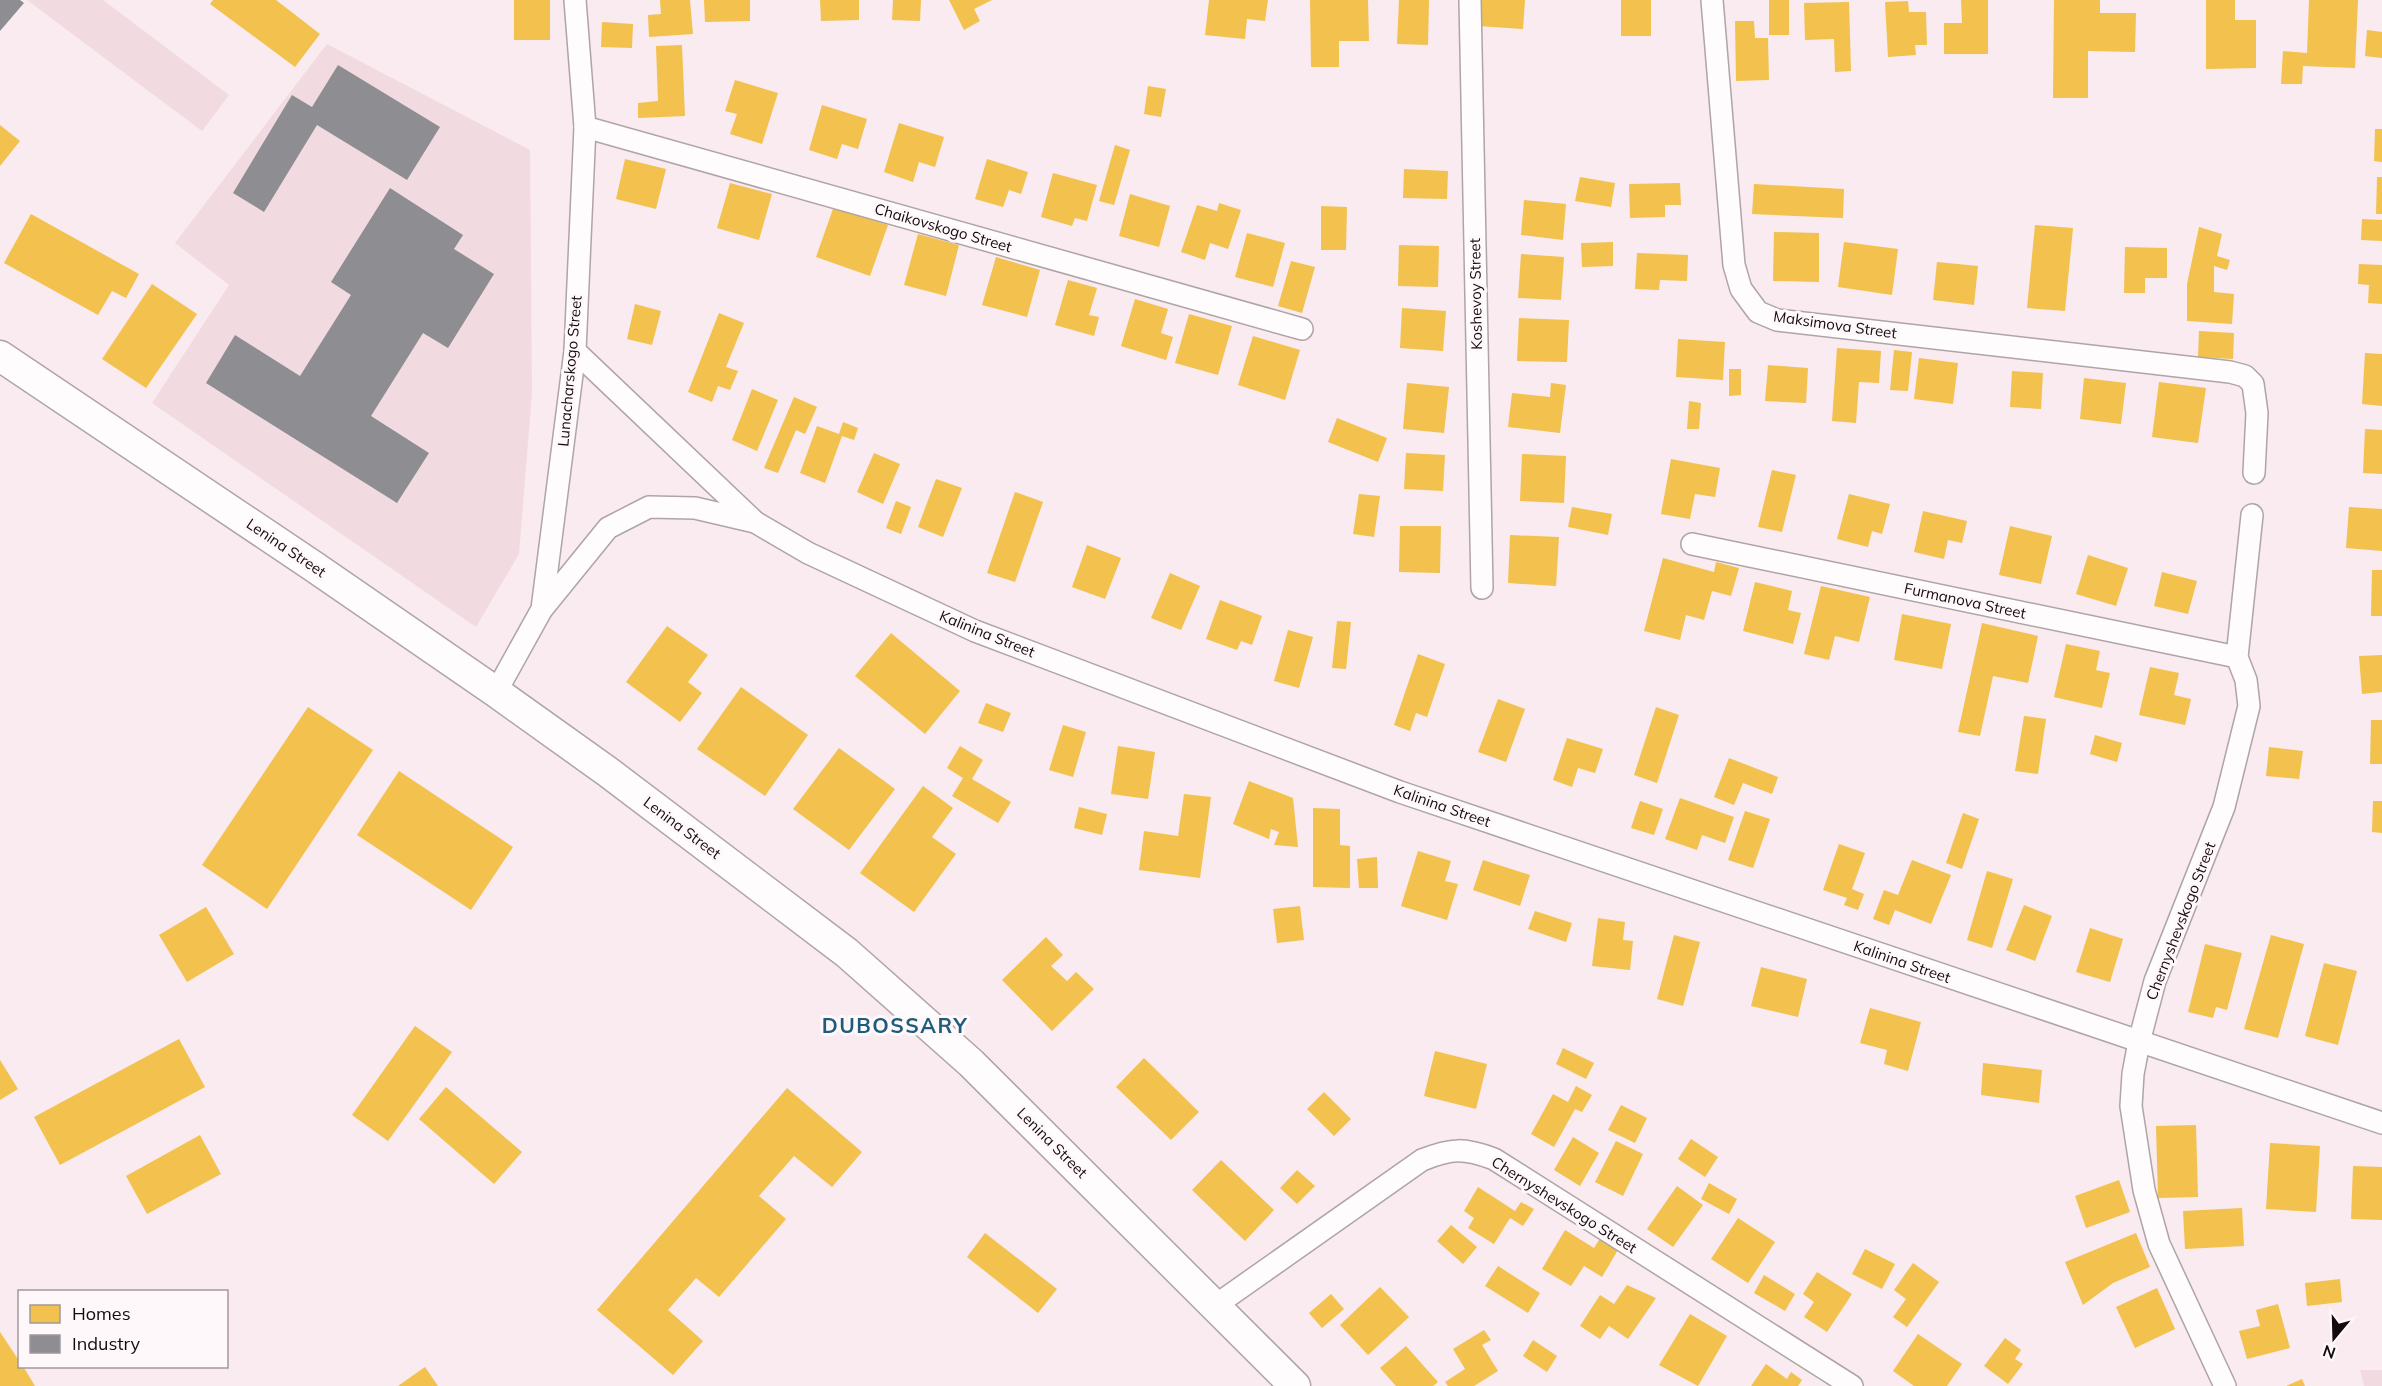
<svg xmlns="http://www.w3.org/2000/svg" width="2382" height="1386" viewBox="0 0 2382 1386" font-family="Mulish,sans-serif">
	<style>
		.built { fill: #f2dae1 }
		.homes { fill: #f2c14e }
		.industry { fill: #8d8d92 }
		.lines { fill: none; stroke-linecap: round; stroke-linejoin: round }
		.street-casing { stroke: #afa4a7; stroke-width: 24 }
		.secondary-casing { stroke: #afa4a7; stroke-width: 33 }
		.street { stroke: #fefcfd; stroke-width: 21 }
		.secondary { stroke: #fefcfd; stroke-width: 30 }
		.labels { text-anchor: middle; stroke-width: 6; stroke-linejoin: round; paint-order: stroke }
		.street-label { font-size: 15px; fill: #150b0e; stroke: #fff8fa }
		.district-label { font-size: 21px; font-weight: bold; letter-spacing: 1.5px; fill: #1f5b7b; stroke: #fff8fa }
	</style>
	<rect width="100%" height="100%" fill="#f9ebef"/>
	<g class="built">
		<path d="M27 0H103L229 95 202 131Z"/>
		<path d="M327 44 530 150 532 393 519 554 476 627 152 403 229 285 175 243Z"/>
		<path d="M2360 1370H2382V1386H2364Z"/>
	</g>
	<g class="homes">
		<path d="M213 0H276L320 34 295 67 210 4Z"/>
		<rect x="514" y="0" width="36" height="40"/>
		<path d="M660 0H690L693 34 649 37 648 15 661 14Z"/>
		<path d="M704 0H750V21L705 22Z"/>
		<path d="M820 0H859V20L821 21Z"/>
		<path d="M893 0H921L920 21 892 20Z"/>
		<path d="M949 0H992L974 9 980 21 964 30Z"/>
		<path d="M1209 0H1268L1265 21 1247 19 1245 39 1205 35Z"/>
		<path d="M1310 0H1368L1369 41H1339V67H1311Z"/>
		<path d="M1399 0H1429L1428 45 1397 44Z"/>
		<path d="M1480 0H1525L1523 29 1478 26Z"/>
		<rect x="1621" y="0" width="30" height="36"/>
		<rect x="1769" y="0" width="20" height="35"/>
		<path d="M1961 0H1988V54H1944V23H1962Z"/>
		<path d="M2054 0H2100V13H2136L2135 52 2088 51V98H2053Z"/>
		<path d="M2206 0H2235V20H2256V68L2206 69Z"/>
		<path d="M2309 0H2358L2355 68 2303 66 2302 84H2281L2283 51 2307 53Z"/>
		<path d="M1908 1 1909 12H1926L1927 45H1915L1916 55 1888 57 1885 2Z"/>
		<path d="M1849 2 1851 71 1835 72 1834 39 1805 40 1804 3Z"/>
		<path d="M1735 21H1754L1755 38H1768L1769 80 1736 81Z"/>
		<path d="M602 22 633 24 632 48 601 47Z"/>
		<path d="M2367 30 2382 32V58L2365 56Z"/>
		<path d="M682 45 685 116 638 118V103L658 101 656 46Z"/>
		<path d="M735 80 778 93 762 144 730 134 737 114 725 111Z"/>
		<path d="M1148 86 1166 89 1161 117 1144 114Z"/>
		<path d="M822 105 867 119 858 149 842 144 837 159 809 150Z"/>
		<path d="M899 123 944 137 935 167 919 162 913 182 884 172Z"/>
		<path d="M0 125 20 141 0 166Z"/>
		<path d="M2375 129H2382V162L2374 161Z"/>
		<path d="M1115 145 1130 150 1114 205 1099 201Z"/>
		<path d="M625 159 666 169 656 209 616 199Z"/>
		<path d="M987 159 1028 172 1021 194 1009 190 1003 207 975 199Z"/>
		<path d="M1404 169 1448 171 1447 199 1403 198Z"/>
		<path d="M1053 173 1097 185 1087 221 1075 218 1072 226 1041 217Z"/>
		<path d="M1580 177 1615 183 1611 207 1575 201Z"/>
		<path d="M2377 177H2382V214H2376Z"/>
		<path d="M730 183 772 194 759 240 717 228Z"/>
		<path d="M1680 183 1681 205H1665V217L1630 218 1629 184Z"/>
		<path d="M1754 184 1844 189 1843 218 1752 214Z"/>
		<path d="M1130 194 1170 206 1159 247 1119 236Z"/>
		<path d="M1524 200 1566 204 1563 240 1521 235Z"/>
		<path d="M1219 203 1241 210 1228 249 1210 243 1205 260 1181 252 1197 205 1217 211Z"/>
		<path d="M834 206 888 225 870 276 816 257Z"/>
		<path d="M1321 206 1347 207 1346 250H1321Z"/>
		<path d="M31 214 139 274 126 298 112 291 98 315 4 263Z"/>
		<path d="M2362 219 2382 220V241L2361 240Z"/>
		<path d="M2035 225 2073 228 2065 311 2027 308Z"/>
		<path d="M2199 227 2222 234 2217 256 2230 260 2227 270 2214 266V292L2234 294 2232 324 2187 321V284Z"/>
		<path d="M1774 232 1819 233V282L1773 281Z"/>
		<path d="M1247 233 1285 243 1273 287 1235 277Z"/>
		<path d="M918 234 959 245 946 296 904 285Z"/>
		<path d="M1613 242V266L1582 267 1581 243Z"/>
		<path d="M1844 242 1898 249 1892 295 1838 287Z"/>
		<path d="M1399 245 1439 246 1438 287 1398 286Z"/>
		<path d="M2125 247 2167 248V278H2145V293H2124Z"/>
		<path d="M1637 253 1688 255 1687 281 1660 280 1659 290 1635 289Z"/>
		<path d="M1521 254 1564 257 1561 300 1518 298Z"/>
		<path d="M996 257 1040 270 1027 317 982 305Z"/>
		<path d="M1291 261 1315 267 1302 313 1278 306Z"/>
		<path d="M1937 262 1978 266 1974 305 1933 300Z"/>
		<path d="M2359 264 2382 265V304L2368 303 2369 285 2358 284Z"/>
		<path d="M1068 280 1097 288 1089 315 1099 317 1094 336 1055 325Z"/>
		<path d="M152 284 197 314 146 388 102 359Z"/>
		<path d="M1135 299 1168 309 1161 333 1173 337 1166 360 1121 346Z"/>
		<path d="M635 304 661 311 652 345 627 339Z"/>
		<path d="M1402 308 1446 311 1443 351 1400 348Z"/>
		<path d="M719 313 744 323 726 367 738 371 730 390 718 386 712 402 688 392Z"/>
		<path d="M1189 314 1232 326 1218 375 1175 363Z"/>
		<path d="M1519 318 1569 320 1567 362 1517 361Z"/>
		<path d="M2199 331 2234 333 2233 359 2198 357Z"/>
		<path d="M1253 336 1300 350 1285 400 1238 385Z"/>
		<path d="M1678 339 1725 342 1723 380 1676 377Z"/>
		<path d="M1837 348 1881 351 1879 383 1859 382 1856 423 1832 421Z"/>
		<path d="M1894 350 1912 352 1908 391 1890 390Z"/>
		<path d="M2365 353 2382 354V406L2362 404Z"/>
		<path d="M1919 358 1958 363 1953 404 1914 399Z"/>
		<path d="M1768 365 1808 368 1806 403 1765 401Z"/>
		<path d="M1729 369H1741V395L1729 396Z"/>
		<path d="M2012 371 2043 373 2041 409 2010 407Z"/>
		<path d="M2084 378 2126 383 2121 424 2080 419Z"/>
		<path d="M2159 382 2206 388 2198 443 2152 437Z"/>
		<path d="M1407 383 1449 387 1444 433 1403 429Z"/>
		<path d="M1551 383 1566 385 1560 433 1508 427 1512 393 1550 397Z"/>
		<path d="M752 389 778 400 757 451 732 440Z"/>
		<path d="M794 397 817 407 805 434 796 430 778 473 764 468Z"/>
		<path d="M1689 401 1701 403 1699 429H1687Z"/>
		<path d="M1337 418 1387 438 1378 462 1328 442Z"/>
		<path d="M843 422 858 428 854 440 842 436 825 483 800 473 817 426 839 434Z"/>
		<path d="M2365 429 2382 430V474L2363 473Z"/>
		<path d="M874 453 900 464 883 504 857 492Z"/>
		<path d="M1406 453 1445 455 1443 491 1404 489Z"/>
		<path d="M1522 454 1566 456 1564 503 1520 501Z"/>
		<path d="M1671 459 1720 468 1715 497 1695 494 1690 519 1661 514Z"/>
		<path d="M1772 470 1796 475 1782 532 1758 527Z"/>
		<path d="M936 479 962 488 943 537 918 527Z"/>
		<path d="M1015 492 1043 502 1015 582 987 573Z"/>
		<path d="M1359 494 1380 496 1374 537 1353 534Z"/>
		<path d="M1849 494 1890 504 1882 534 1872 531 1868 547 1837 539Z"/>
		<path d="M896 501 911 507 901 534 886 528Z"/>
		<path d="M1572 507 1612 514 1608 535 1568 527Z"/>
		<path d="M2349 507 2382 509V551L2346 548Z"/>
		<path d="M1923 511 1967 521 1962 543 1948 540 1944 559 1914 552Z"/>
		<path d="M1400 526H1441L1440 573 1399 572Z"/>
		<path d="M2010 526 2052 536 2041 584 1999 575Z"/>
		<path d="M1510 535 1559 537 1556 586 1508 583Z"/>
		<path d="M1087 545 1121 558 1105 599 1072 587Z"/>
		<path d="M2088 555 2128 568 2116 606 2076 594Z"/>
		<path d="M1663 558 1714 572 1716 562 1739 568 1731 596 1712 591 1704 620 1686 615 1680 640 1644 631Z"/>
		<path d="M2372 570H2382V616H2371Z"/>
		<path d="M2162 572 2197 581 2188 614 2154 606Z"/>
		<path d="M1170 573 1200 586 1181 630 1151 618Z"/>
		<path d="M1755 582 1792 591 1788 610 1801 613 1793 644 1743 631Z"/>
		<path d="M1821 586 1870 597 1859 642 1835 636 1829 660 1804 654Z"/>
		<path d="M1220 600 1262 616 1252 645 1241 641 1237 650 1206 639Z"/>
		<path d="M1902 614 1951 624 1942 669 1894 660Z"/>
		<path d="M1337 621 1351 622 1346 669 1332 668Z"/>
		<path d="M1982 623 2038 636 2028 683 1993 676 1980 736 1958 732Z"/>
		<path d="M667 626 708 655 688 682 702 693 680 722 626 682Z"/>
		<path d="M1288 630 1313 637 1299 688 1274 681Z"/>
		<path d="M891 633 960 691 925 734 855 676Z"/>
		<path d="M2066 644 2100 651 2096 670 2110 673 2102 708 2054 697Z"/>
		<path d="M1418 654 1445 664 1427 717 1416 713 1410 731 1394 725Z"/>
		<path d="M2382 655V692L2362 694 2359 656Z"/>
		<path d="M2150 667 2179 673 2174 695 2191 699 2185 725 2139 715Z"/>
		<path d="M741 687 808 735 765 796 697 749Z"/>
		<path d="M1498 699 1525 709 1506 762 1478 752Z"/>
		<path d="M986 703 1011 713 1003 732 978 723Z"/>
		<path d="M308 707 373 750 267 909 202 865Z"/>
		<path d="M1656 707 1679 715 1657 783 1634 775Z"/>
		<path d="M2024 716 2046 719 2038 774 2015 771Z"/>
		<path d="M2371 720H2382V764H2370Z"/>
		<path d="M1063 725 1086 732 1073 777 1049 770Z"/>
		<path d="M2095 735 2122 743 2117 762 2090 754Z"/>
		<path d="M1567 738 1603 749 1595 773 1578 768 1572 787 1553 780Z"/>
		<path d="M960 746 983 760 972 779 1011 802 998 823 952 796 963 778 947 768Z"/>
		<path d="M1118 746 1155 752 1148 799 1111 794Z"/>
		<path d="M2269 747 2303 751 2299 779 2266 776Z"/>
		<path d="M839 748 895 789 849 850 793 809Z"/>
		<path d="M1729 758 1778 777 1772 794 1743 783 1734 805 1714 797Z"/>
		<path d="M399 771 513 847 471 910 357 835Z"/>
		<path d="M1249 781 1293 798 1298 847 1274 845 1279 832 1271 829 1269 839 1233 824Z"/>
		<path d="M923 786 953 808 932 837 956 854 914 912 860 873Z"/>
		<path d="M1184 794 1211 797 1200 878 1139 870 1144 831 1178 836Z"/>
		<path d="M1680 798 1734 817 1725 843 1702 835 1697 850 1665 839Z"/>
		<path d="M1640 801 1663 809 1654 835 1631 828Z"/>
		<path d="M2373 801H2382V833L2372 832Z"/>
		<path d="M1079 807 1107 814 1102 835 1074 828Z"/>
		<path d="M1313 808 1340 809V845L1350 846V888L1313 887Z"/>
		<path d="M1745 811 1770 819 1753 868 1728 860Z"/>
		<path d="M1963 813 1979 819 1962 869 1946 863Z"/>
		<path d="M1839 844 1865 853 1852 889 1864 894 1858 910 1844 905 1847 898 1823 890Z"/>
		<path d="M1418 851 1451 861 1445 881 1458 884 1447 920 1401 906Z"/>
		<path d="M1377 857 1378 888H1359L1357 859Z"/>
		<path d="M1483 860 1530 875 1520 906 1473 890Z"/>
		<path d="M1912 860 1951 875 1931 924 1895 910 1889 925 1873 919 1884 890 1898 895Z"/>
		<path d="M1987 871 2013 879 1992 948 1967 940Z"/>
		<path d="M2024 905 2052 916 2035 961 2006 950Z"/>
		<path d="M1300 906 1304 940 1277 943 1273 909Z"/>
		<path d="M206 907 234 954 187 982 159 935Z"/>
		<path d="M1535 911 1572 923 1566 942 1528 929Z"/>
		<path d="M1598 918 1625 922 1623 940 1633 941 1630 970 1592 966Z"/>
		<path d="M2090 928 2123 939 2110 982 2076 972Z"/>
		<path d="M1674 935 1700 942 1683 1006 1657 999Z"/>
		<path d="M2271 935 2304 944 2278 1038 2244 1029Z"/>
		<path d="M1046 937 1063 955 1051 966 1067 981 1076 972 1094 989 1052 1031 1002 980Z"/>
		<path d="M2205 944 2242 953 2227 1010 2216 1007 2213 1018 2188 1012Z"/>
		<path d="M2324 963 2357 971 2338 1045 2305 1036Z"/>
		<path d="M1761 967 1807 979 1798 1017 1751 1006Z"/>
		<path d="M1870 1008 1921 1022 1908 1071 1884 1064 1887 1050 1860 1043Z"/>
		<path d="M415 1026 452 1052 388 1141 352 1115Z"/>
		<path d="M179 1039 205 1087 60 1165 34 1117Z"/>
		<path d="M1563 1048 1594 1063 1586 1079 1556 1064Z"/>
		<path d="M1435 1051 1487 1064 1476 1109 1424 1096Z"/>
		<path d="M1144 1058 1199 1112 1171 1140 1116 1087Z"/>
		<path d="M0 1060 18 1089 0 1100Z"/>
		<path d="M1983 1063 2042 1070 2039 1103 1981 1095Z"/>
		<path d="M1576 1086 1592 1095 1582 1112 1575 1109 1554 1147 1531 1134 1553 1094 1568 1102Z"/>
		<path d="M446 1087 522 1152 494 1184 419 1119Z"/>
		<path d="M787 1088 862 1152 832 1187 794 1156 759 1196 786 1219 719 1297 696 1278 668 1310 703 1341 673 1375 597 1310Z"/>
		<path d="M1324 1092 1351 1119 1334 1136 1307 1109Z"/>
		<path d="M1621 1105 1647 1118 1635 1143 1608 1130Z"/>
		<path d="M2196 1125 2198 1197 2158 1198 2156 1126Z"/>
		<path d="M200 1135 221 1174 147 1214 126 1176Z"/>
		<path d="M1573 1137 1599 1153 1580 1186 1554 1170Z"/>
		<path d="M1691 1139 1718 1157 1705 1177 1678 1159Z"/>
		<path d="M1616 1141 1643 1154 1623 1196 1595 1182Z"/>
		<path d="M2270 1143 2320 1146 2316 1212 2266 1209Z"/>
		<path d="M1221 1160 1274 1210 1245 1241 1192 1190Z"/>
		<path d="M2353 1166 2382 1167V1220L2351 1219Z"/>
		<path d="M1297 1170 1315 1186 1297 1204 1280 1188Z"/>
		<path d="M2119 1180 2130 1212 2086 1228 2075 1196Z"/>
		<path d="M1709 1183 1737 1199 1729 1214 1701 1199Z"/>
		<path d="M1677 1186 1703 1205 1673 1247 1647 1229Z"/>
		<path d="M1478 1187 1515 1211 1521 1202 1534 1209 1523 1226 1510 1218 1494 1244 1468 1228 1474 1218 1464 1211Z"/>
		<path d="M2242 1208 2244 1246 2185 1249 2183 1211Z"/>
		<path d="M1738 1218 1775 1242 1748 1283 1711 1259Z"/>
		<path d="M1451 1225 1477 1247 1463 1264 1437 1241Z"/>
		<path d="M1565 1230 1594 1248 1601 1237 1619 1248 1602 1277 1584 1266 1571 1286 1542 1269Z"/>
		<path d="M985 1233 1057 1289 1038 1313 967 1257Z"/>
		<path d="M2136 1233 2150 1267 2113 1283 2083 1305 2065 1262Z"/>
		<path d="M1865 1249 1895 1264 1882 1289 1852 1274Z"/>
		<path d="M1913 1263 1939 1282 1907 1327 1893 1317 1906 1299 1894 1290Z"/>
		<path d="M1498 1266 1540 1293 1528 1313 1485 1286Z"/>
		<path d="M1817 1272 1852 1294 1827 1332 1804 1317 1814 1302 1803 1294Z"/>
		<path d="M1764 1275 1795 1294 1785 1311 1754 1293Z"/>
		<path d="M2340 1279 2342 1302 2307 1306 2305 1283Z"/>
		<path d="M1627 1285 1656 1298 1628 1339 1609 1326 1600 1339 1580 1326 1600 1295 1614 1304Z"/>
		<path d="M1380 1287 1409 1317 1368 1355 1340 1325Z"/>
		<path d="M2157 1288 2175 1329 2135 1348 2116 1307Z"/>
		<path d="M1331 1294 1344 1309 1322 1328 1309 1313Z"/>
		<path d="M2278 1304 2290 1348 2247 1359 2239 1331 2260 1326 2256 1310Z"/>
		<path d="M1690 1314 1727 1336 1698 1386 1659 1365Z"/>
		<path d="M1484 1330 1491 1340 1482 1345 1498 1371 1474 1386H1448L1445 1382 1465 1369 1453 1349Z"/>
		<path d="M0 1332 20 1362V1366H23L35 1386H0Z"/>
		<path d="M1918 1334 1962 1364 1947 1386H1914L1893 1371Z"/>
		<path d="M2005 1338 2021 1350 2015 1359 2023 1364 2008 1384 1984 1366Z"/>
		<path d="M1533 1340 1557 1356 1547 1372 1523 1356Z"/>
		<path d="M1406 1346 1438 1382 1433 1386H1396L1380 1368Z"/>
		<path d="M1766 1364 1787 1379 1791 1372 1802 1380 1798 1386H1751Z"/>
		<path d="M425 1367 438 1386H398Z"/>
		<path d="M2302 1379 2305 1386H2286Z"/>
	</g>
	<g class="industry">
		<path d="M0 0H20L24 3 0 31Z"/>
		<path d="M338 65 440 127 407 180 317 125 264 212 233 193 292 95 312 107Z"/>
		<path d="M390 188 463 235 454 249 494 274 448 348 423 333 371 416 429 453 397 503 206 383 235 335 300 376 351 295 331 282Z"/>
	</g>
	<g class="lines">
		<defs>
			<g id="street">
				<path d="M1470 0 1482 588"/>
				<path d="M1712 0 1734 265 1741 289 1758 312 1777 320 2230 372 2245 376 2253 384 2257 413 2254 473"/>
				<path d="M585 127 1302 329"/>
				<path d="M575 351 755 522 808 553 975 631 1400 792 2382 1123"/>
				<path d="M1692 544 2237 657"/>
				<path d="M543 608 608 528 649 507 695 508 755 522"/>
				<path d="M496 692 542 609 575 351 585 127 575 0"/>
				<path d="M1216 1305 1422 1160C1452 1148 1464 1148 1494 1159L1852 1386"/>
				<path d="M2225 1386 2159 1244 2144 1190 2131 1106 2133 1074 2139 1042 2155 981 2224 807 2249 706 2246 680 2237 657 2252 515"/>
			</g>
			<path id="secondary" d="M0 356 313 566 496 692 608 772 847 953 971 1063 1295 1386"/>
		</defs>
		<use href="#street" class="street-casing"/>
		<use href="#secondary" class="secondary-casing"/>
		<use href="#street" class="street"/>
		<use href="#secondary" class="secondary"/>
	</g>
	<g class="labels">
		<g class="street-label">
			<text transform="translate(943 228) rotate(16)" y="5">Chaikovskogo Street</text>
			<text transform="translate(1476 294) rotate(-91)" y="5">Koshevoy Street</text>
			<text transform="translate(1835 325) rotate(8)" y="5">Maksimova Street</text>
			<text transform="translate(570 371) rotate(-85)" y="5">Lunacharskogo Street</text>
			<text transform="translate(286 548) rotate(34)" y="5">Lenina Street</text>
			<text transform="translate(1965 601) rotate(12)" y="5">Furmanova Street</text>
			<text transform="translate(987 634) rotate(22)" y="5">Kalinina Street</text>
			<text transform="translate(1442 806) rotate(19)" y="5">Kalinina Street</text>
			<text transform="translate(682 828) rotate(37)" y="5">Lenina Street</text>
			<text transform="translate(2181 921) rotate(-69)" y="5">Chernyshevskogo Street</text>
			<text transform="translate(1902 962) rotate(19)" y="5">Kalinina Street</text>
			<text transform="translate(1052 1143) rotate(45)" y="5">Lenina Street</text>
			<text transform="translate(1564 1205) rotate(32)" y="5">Chernyshevskogo Street</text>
		</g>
		<g class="district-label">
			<text x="895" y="1033">DUBOSSARY</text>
		</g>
	</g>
	<rect x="18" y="1290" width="210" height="78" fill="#fff8fa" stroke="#a1999c" stroke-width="1.5"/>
	<rect x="30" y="1305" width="30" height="18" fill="#f2c14e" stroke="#a1999c" stroke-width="1.5"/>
	<text x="72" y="1320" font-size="18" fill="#150b0e">Homes</text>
	<rect x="30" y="1335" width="30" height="18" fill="#8d8d92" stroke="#a1999c" stroke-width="1.5"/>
	<text x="72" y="1350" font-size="18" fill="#150b0e">Industry</text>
	<g transform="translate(2334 1338) rotate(199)" stroke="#fff8fa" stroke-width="4.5" paint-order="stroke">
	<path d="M0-4.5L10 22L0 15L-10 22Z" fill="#150b0e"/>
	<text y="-9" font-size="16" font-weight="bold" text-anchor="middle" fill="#150b0e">N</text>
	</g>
</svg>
